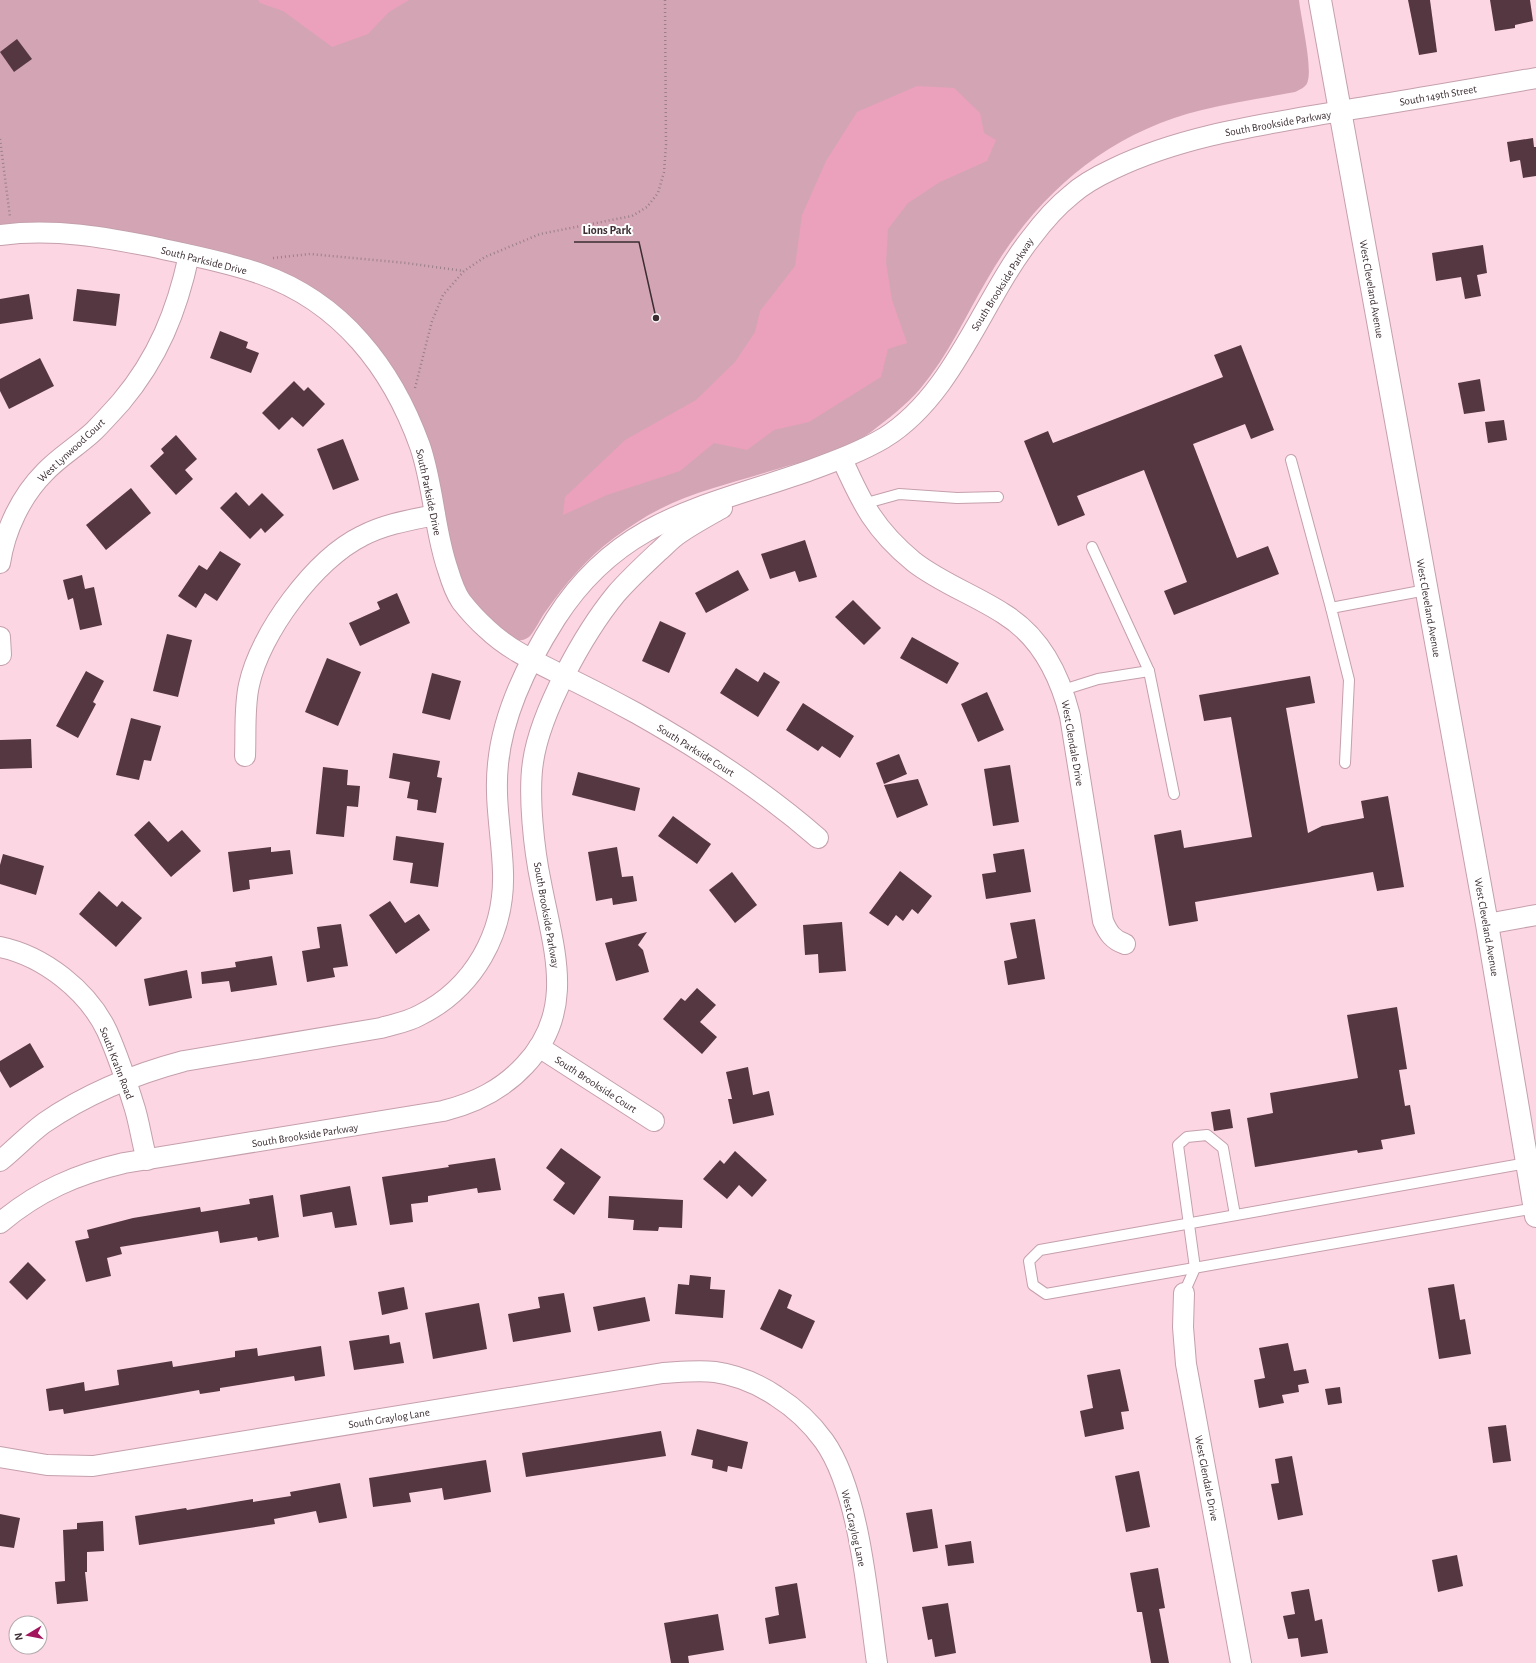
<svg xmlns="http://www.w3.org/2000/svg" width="1536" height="1663" viewBox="0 0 1536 1663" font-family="'Alegreya Sans',sans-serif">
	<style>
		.green { fill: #d3a5b4 }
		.water { fill: #eba0bb }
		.building { fill: #553741 }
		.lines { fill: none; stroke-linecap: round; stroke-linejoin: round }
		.service-casing { stroke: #c4a0ab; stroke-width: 12 }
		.minor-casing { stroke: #c4a0ab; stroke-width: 22 }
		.secondary-casing { stroke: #c4a0ab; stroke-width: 24 }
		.path { stroke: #997f88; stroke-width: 2.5; stroke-dasharray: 1 3; stroke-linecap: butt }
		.service { stroke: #fff; stroke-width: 10 }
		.minor { stroke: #fff; stroke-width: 20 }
		.secondary { stroke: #fff; stroke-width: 22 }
		.labels { text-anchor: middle; stroke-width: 4; stroke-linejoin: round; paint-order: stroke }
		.street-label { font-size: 11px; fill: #3b2d32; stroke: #fff }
		.leader { fill: none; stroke: #3b2d32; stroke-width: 1.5 }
		.callout-dot { fill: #3b2d32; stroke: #fff; stroke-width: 1.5 }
		.callout-label { font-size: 12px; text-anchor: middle; font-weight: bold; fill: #3b2d32; stroke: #fff; stroke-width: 4; stroke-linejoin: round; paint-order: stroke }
	</style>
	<rect width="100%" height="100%" fill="#fdd6e3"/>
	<path class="green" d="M0 0H1299C1301 18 1312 65 1308 80 1307 87 1301 89 1295 92 1264 98 1233 102 1202 110 1107 133 1036 195 988 278 966 315 948 356 920 389 906 405 888 419 871 432 843 452 807 460 774 470 736 482 696 491 660 509 644 517 629 527 614 538 587 558 565 584 546 611 540 619 536 629 530 636 526 640 522 640 516 641L482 614 458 579 439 489 358 327 157 238 78 224 0 225Z"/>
	<g class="water">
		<path d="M258 0H409L389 12 368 34 332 47 283 11 260 3Z"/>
		<path d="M917 86 954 88 980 113 984 133 996 140 987 161 940 182 908 203 888 229 886 263 892 300 907 343 888 349 881 377 809 422 774 430 747 450 714 443 680 471 607 495 563 515 565 497 625 440 696 400 735 362 755 332 760 311 795 266 802 215 826 161 857 112Z"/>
	</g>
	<g class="building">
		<path d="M1408 0H1430L1437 52 1419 55Z"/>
		<path d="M1490 0H1530L1533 21 1515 25V28L1495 31Z"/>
		<path d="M17 39 32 59 14 72 0 52Z"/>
		<path d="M1533 138 1534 147H1536V176L1523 178 1520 160 1510 162 1507 142Z"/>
		<path d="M1483 245 1487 273 1477 275 1481 296 1465 299 1461 277 1436 281 1432 253Z"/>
		<path d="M77 289 120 294 116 326 73 321Z"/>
		<path d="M29 294 33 319 0 324V299Z"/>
		<path d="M220 331 248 342 246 348 259 353 251 373 210 358Z"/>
		<path d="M1241 345 1274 430 1251 439 1245 424 1193 444 1237 558 1268 546 1279 574 1174 615 1164 591 1187 582 1144 470 1077 496 1085 515 1058 526 1024 441 1048 431 1053 443 1223 377 1214 355Z"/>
		<path d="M40 358 54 386 9 409 0 391V379Z"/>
		<path d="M1480 379 1485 411 1464 414 1458 383Z"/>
		<path d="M294 381 304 391 308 387 325 404 303 427 292 417 279 430 262 413Z"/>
		<path d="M1504 420 1507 440 1488 443 1485 422Z"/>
		<path d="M176 435 197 459 185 470 193 479 176 495 150 466 164 453 161 449Z"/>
		<path d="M343 439 359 480 333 490 317 449Z"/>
		<path d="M131 488 151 513 106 550 86 525Z"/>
		<path d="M236 492 249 506 262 493 284 515 265 533 261 528 250 539 220 508Z"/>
		<path d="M805 540 817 577 799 582 795 571 770 579 761 554Z"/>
		<path d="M220 551 241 564 217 601 205 593 196 608 178 596 199 565 207 570Z"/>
		<path d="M738 570 749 590 706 613 695 593Z"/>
		<path d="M82 575 85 589 94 587 102 625 80 630 73 598 68 600 63 580Z"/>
		<path d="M397 593 410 623 360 646 349 623 380 609 377 602Z"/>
		<path d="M853 600 881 628 864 645 835 617Z"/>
		<path d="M660 621 686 633 669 673 642 661Z"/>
		<path d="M167 634 192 640 178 697 153 691Z"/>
		<path d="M912 637 959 663 947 684 900 658Z"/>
		<path d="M327 658 361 672 338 726 305 712Z"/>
		<path d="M736 668 758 682 764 672 780 682 758 717 720 693Z"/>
		<path d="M86 671 104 681 93 702 96 704 78 738 56 726Z"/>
		<path d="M432 673 461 681 450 720 422 713Z"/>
		<path d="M1310 676 1315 703 1286 708 1308 833 1322 826 1364 818 1361 801 1388 796 1404 887 1377 891 1373 872 1195 902 1198 921 1169 926 1154 835 1181 830 1184 848 1252 837 1231 717 1204 721 1199 695Z"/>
		<path d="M987 692 1004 730 978 742 961 704Z"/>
		<path d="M803 703 854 736 840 758 822 746 818 751 786 730Z"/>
		<path d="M131 718 161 726 151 761 144 760 139 780 116 775Z"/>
		<path d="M31 739 32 768 0 769V740Z"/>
		<path d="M393 753 440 761 437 777 442 778 436 813 417 810 418 800 407 798 410 782 389 778Z"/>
		<path d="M899 754 907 774 884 784 876 763Z"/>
		<path d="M1010 765 1019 822 993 826 984 769Z"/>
		<path d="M323 767 348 770 347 785 360 786 358 807 347 806 344 837 316 834Z"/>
		<path d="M578 772 640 788 635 811 572 795Z"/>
		<path d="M918 779 928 805 897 818 884 785Z"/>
		<path d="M673 816 711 844 697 864 658 836Z"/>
		<path d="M149 821 168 842 182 830 201 851 171 877 134 835Z"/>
		<path d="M396 836 444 843 438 887 410 883 413 863 393 860Z"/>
		<path d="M271 847V852L290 850 293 874 249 880 250 889 233 892 228 852Z"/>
		<path d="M617 847 622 877 633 876 637 901 613 905 612 898 596 901 588 852Z"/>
		<path d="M1024 849 1031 892 986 899 982 874 996 872 993 854Z"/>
		<path d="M3 854 44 866 36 895 0 884V865Z"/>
		<path d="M900 871 932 896 918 914 912 909 903 921 896 915 888 926 869 913Z"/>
		<path d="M732 872 757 905 735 923 709 890Z"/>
		<path d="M99 891 117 907 122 901 142 918 116 947 79 914Z"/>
		<path d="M390 901 405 923 419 914 430 930 396 954 369 915Z"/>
		<path d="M1035 919 1045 979 1008 985 1004 961 1017 958 1010 923Z"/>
		<path d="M842 922 846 971 819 973 818 954 805 955 803 925Z"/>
		<path d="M341 924 348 966 333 968 335 977 307 982 302 951 320 948 317 927Z"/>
		<path d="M647 932 638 945 643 950 649 972 616 981 605 943Z"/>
		<path d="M272 956 277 985 231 992 229 981 202 984 201 972 236 967 235 962Z"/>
		<path d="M187 970 192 998 149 1006 144 979Z"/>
		<path d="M697 988 716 1005 700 1022 717 1037 702 1054 663 1019 681 998 685 1001Z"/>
		<path d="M1397 1007 1407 1069 1399 1070 1405 1106 1410 1105 1415 1134 1381 1140 1383 1149 1358 1153 1357 1150 1255 1167 1247 1118 1273 1113 1270 1093 1358 1078 1347 1015Z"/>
		<path d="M30 1043 44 1067 10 1088 0 1071V1061Z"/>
		<path d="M748 1067 753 1095 769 1091 774 1115 733 1124 728 1099H732L726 1072Z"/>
		<path d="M1230 1109 1233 1128 1214 1131 1211 1112Z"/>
		<path d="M561 1148 601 1177 574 1215 553 1200 565 1183 546 1168Z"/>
		<path d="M735 1151 767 1180 752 1197 739 1185 727 1199 703 1179 720 1160 724 1164Z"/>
		<path d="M495 1158 501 1190 478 1193 477 1188 428 1196V1202L411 1204 413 1222 390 1225 382 1177 449 1167 448 1165Z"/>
		<path d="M350 1186 357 1225 335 1228 332 1212 303 1217 300 1195Z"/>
		<path d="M273 1195 279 1237 258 1241 257 1237 220 1243 218 1231 120 1247 122 1254 107 1258 111 1276 86 1282 75 1241 89 1238 87 1230 133 1218 200 1207 201 1212 250 1204 249 1199Z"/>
		<path d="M609 1196 683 1200 682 1228 659 1227 658 1231 633 1230 634 1220 608 1218Z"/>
		<path d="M28 1262 46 1280 27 1300 9 1282Z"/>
		<path d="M690 1275 711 1277 710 1289 725 1290 723 1318 675 1314 678 1284 689 1285Z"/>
		<path d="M1454 1284 1460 1320 1465 1319 1471 1354 1439 1359 1428 1288Z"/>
		<path d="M404 1287 408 1309 382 1315 378 1292Z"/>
		<path d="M779 1289 792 1295 787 1308 815 1321 802 1349 760 1329Z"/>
		<path d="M564 1293 571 1332 513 1342 508 1314 540 1308 538 1297Z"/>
		<path d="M645 1297 650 1321 598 1331 593 1307Z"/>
		<path d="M479 1303 487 1349 433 1359 425 1313Z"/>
		<path d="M389 1335 390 1344 400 1342 404 1363 354 1370 349 1341Z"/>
		<path d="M1288 1343 1294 1371 1306 1369 1309 1383 1298 1385 1299 1392 1282 1395 1284 1403 1259 1408 1254 1380 1265 1378 1259 1348Z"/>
		<path d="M321 1346 325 1376 295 1381 294 1376 220 1388V1391L200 1394 199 1390 64 1414 63 1409 49 1411 46 1389 84 1382 85 1391 119 1385 117 1370 172 1361 173 1367 235 1357V1351L257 1348 258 1356Z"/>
		<path d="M1120 1369 1129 1411 1121 1412 1124 1429 1085 1437 1080 1411 1093 1408 1087 1375Z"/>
		<path d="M1340 1387 1342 1403 1328 1405 1325 1389Z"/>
		<path d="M1506 1425 1511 1461 1493 1463 1488 1427Z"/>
		<path d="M697 1429 748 1442 742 1469 728 1466 727 1472 712 1468 713 1460 691 1455Z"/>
		<path d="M661 1431 666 1456 526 1477 522 1453Z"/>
		<path d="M1292 1456 1303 1515 1278 1520 1271 1484 1279 1483 1275 1459Z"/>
		<path d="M486 1460 491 1492 444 1500 442 1488 409 1493 411 1502 373 1507 369 1478Z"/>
		<path d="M1139 1471 1150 1527 1126 1532 1115 1476Z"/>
		<path d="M340 1483 347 1518 319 1523 316 1511 274 1519 275 1524 139 1545 135 1516 186 1508 187 1510 253 1499V1502L291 1496 290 1492Z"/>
		<path d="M932 1509 938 1548 913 1552 906 1513Z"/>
		<path d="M0 1514 20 1518 14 1548 0 1546Z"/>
		<path d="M103 1521 104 1551 87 1552V1572H85L88 1601 57 1604 55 1582 65 1581 63 1530 77 1529V1523Z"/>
		<path d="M971 1541 974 1563 948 1566 945 1545Z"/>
		<path d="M1457 1555 1463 1586 1438 1592 1432 1560Z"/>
		<path d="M1158 1568 1165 1608 1159 1609 1169 1663H1151L1142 1612H1137L1130 1573Z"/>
		<path d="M797 1583 806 1638 769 1644 765 1618 779 1615 775 1587Z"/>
		<path d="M1309 1589 1315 1621 1322 1619 1328 1653 1301 1657 1298 1638 1288 1639 1283 1616 1295 1614 1291 1592Z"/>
		<path d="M948 1603 956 1653 935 1657 932 1639 928 1640 922 1607Z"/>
		<path d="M718 1614 724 1650 688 1656 689 1663H671L664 1623Z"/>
	</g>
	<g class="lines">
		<defs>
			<g id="service">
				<path d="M1291 460 1331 608"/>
				<path d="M863 504 899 494 957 498 998 497"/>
				<path d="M1149 671 1174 794"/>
				<path d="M1063 690 1098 679 1149 671 1092 547"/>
				<path d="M1345 763 1349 680 1331 608 1426 590"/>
				<path d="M1527 1163 1040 1250 1029 1261 1033 1285 1046 1294 1535 1208"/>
				<path d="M1184 1293 1195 1268 1178 1145 1187 1137 1207 1135 1223 1148 1235 1215"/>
			</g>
			<g id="minor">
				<path d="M0 235C55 228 105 237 159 248 193 256 228 262 261 274 341 302 392 368 420 446 434 487 434 530 448 570 451 580 455 592 461 601 468 610 478 621 487 629 509 650 536 662 562 675 587 687 612 700 636 713 700 749 763 790 818 838"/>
				<path d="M842 459C862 504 875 530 914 562 941 583 975 595 1004 614 1040 636 1060 676 1070 716L1103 921C1108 933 1113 940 1125 944"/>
				<path d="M0 563C5 530 21 496 45 472 59 457 78 446 94 431 103 422 112 412 121 402 158 358 177 311 189 255"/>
				<path d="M0 637 1 655"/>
				<path d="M245 756C246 734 244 707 249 685 260 633 315 559 362 536 385 524 410 520 435 515"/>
				<path d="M1487 924 1536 915"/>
				<path d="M0 947C44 956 88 991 107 1031 118 1056 127 1083 135 1109 140 1126 142 1143 147 1160"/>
				<path d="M539 1047 654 1121"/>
				<path d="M0 1161C15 1149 29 1134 44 1123 86 1094 135 1074 184 1061L381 1028C394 1024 408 1022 420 1015 474 988 505 933 503 872 502 836 494 801 498 764 503 712 528 662 556 618 620 518 705 507 808 471 835 461 860 452 884 438 954 395 982 300 1031 238 1043 222 1056 207 1071 195 1083 184 1098 176 1113 169 1186 134 1268 124 1347 110 1410 100 1473 89 1536 78"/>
				<path d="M0 1223C38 1191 77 1174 124 1163L443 1111C475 1103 502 1090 525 1065 577 1010 553 947 541 883 534 850 528 795 533 762 540 712 584 633 616 594 629 579 643 566 658 552 665 546 672 538 680 533 693 524 708 516 722 508"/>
				<path d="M1184 1293 1183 1327 1186 1364 1241 1663"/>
				<path d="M0 1457 47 1465 93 1466 663 1373C681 1372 698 1370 715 1372 737 1375 758 1384 776 1396 795 1408 811 1423 824 1441 860 1491 868 1601 877 1663"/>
			</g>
			<path id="secondary" d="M1320 0 1487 924 1536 1216"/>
		</defs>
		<use href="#service" class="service-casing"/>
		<use href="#minor" class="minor-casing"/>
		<use href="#secondary" class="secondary-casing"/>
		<g class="path">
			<path d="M0 139 10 217"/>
			<path d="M273 258 310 254 406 263 464 271"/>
			<path d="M415 388 432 321 443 295 464 271 485 257 540 234 632 216 647 207 658 193 664 172 666 145 665 0"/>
		</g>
		<use href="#service" class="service"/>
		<use href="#minor" class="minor"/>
		<use href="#secondary" class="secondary"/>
	</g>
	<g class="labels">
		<g class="street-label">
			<text transform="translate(1438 95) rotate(-10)" y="4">South 149th Street</text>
			<text transform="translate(1278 123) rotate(-10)" y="4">South Brookside Parkway</text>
			<text transform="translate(204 260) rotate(14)" y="4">South Parkside Drive</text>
			<text transform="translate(1002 284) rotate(-58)" y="4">South Brookside Parkway</text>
			<text transform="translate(1372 289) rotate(80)" y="4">West Cleveland Avenue</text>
			<text transform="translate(71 450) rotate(-43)" y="4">West Lynwood Court</text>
			<text transform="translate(429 492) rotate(78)" y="4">South Parkside Drive</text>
			<text transform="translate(1429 608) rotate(80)" y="4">West Cleveland Avenue</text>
			<text transform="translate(1073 743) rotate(80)" y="4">West Glendale Drive</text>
			<text transform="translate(696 750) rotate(32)" y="4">South Parkside Court</text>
			<text transform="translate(547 915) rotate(80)" y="4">South Brookside Parkway</text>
			<text transform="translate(1487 927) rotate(80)" y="4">West Cleveland Avenue</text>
			<text transform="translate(117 1063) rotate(69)" y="4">South Krahn Road</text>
			<text transform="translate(596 1084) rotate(33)" y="4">South Brookside Court</text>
			<text transform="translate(305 1135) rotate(-9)" y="4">South Brookside Parkway</text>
			<text transform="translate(389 1418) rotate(-9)" y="4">South Graylog Lane</text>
			<text transform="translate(1207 1478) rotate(79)" y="4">West Glendale Drive</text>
			<text transform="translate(854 1528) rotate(77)" y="4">West Graylog Lane</text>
		</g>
	</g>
	<path class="leader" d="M656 318L639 242H574"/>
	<circle class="callout-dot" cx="656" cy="318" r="4"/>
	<g class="callout-label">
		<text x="607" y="234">Lions Park</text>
	</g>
	<g transform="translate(28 1635) rotate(260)"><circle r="19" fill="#ffffff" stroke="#b1abad"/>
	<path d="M0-3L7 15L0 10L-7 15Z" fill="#a2155d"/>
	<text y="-6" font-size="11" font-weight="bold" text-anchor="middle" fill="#3b2d32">N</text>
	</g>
</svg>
